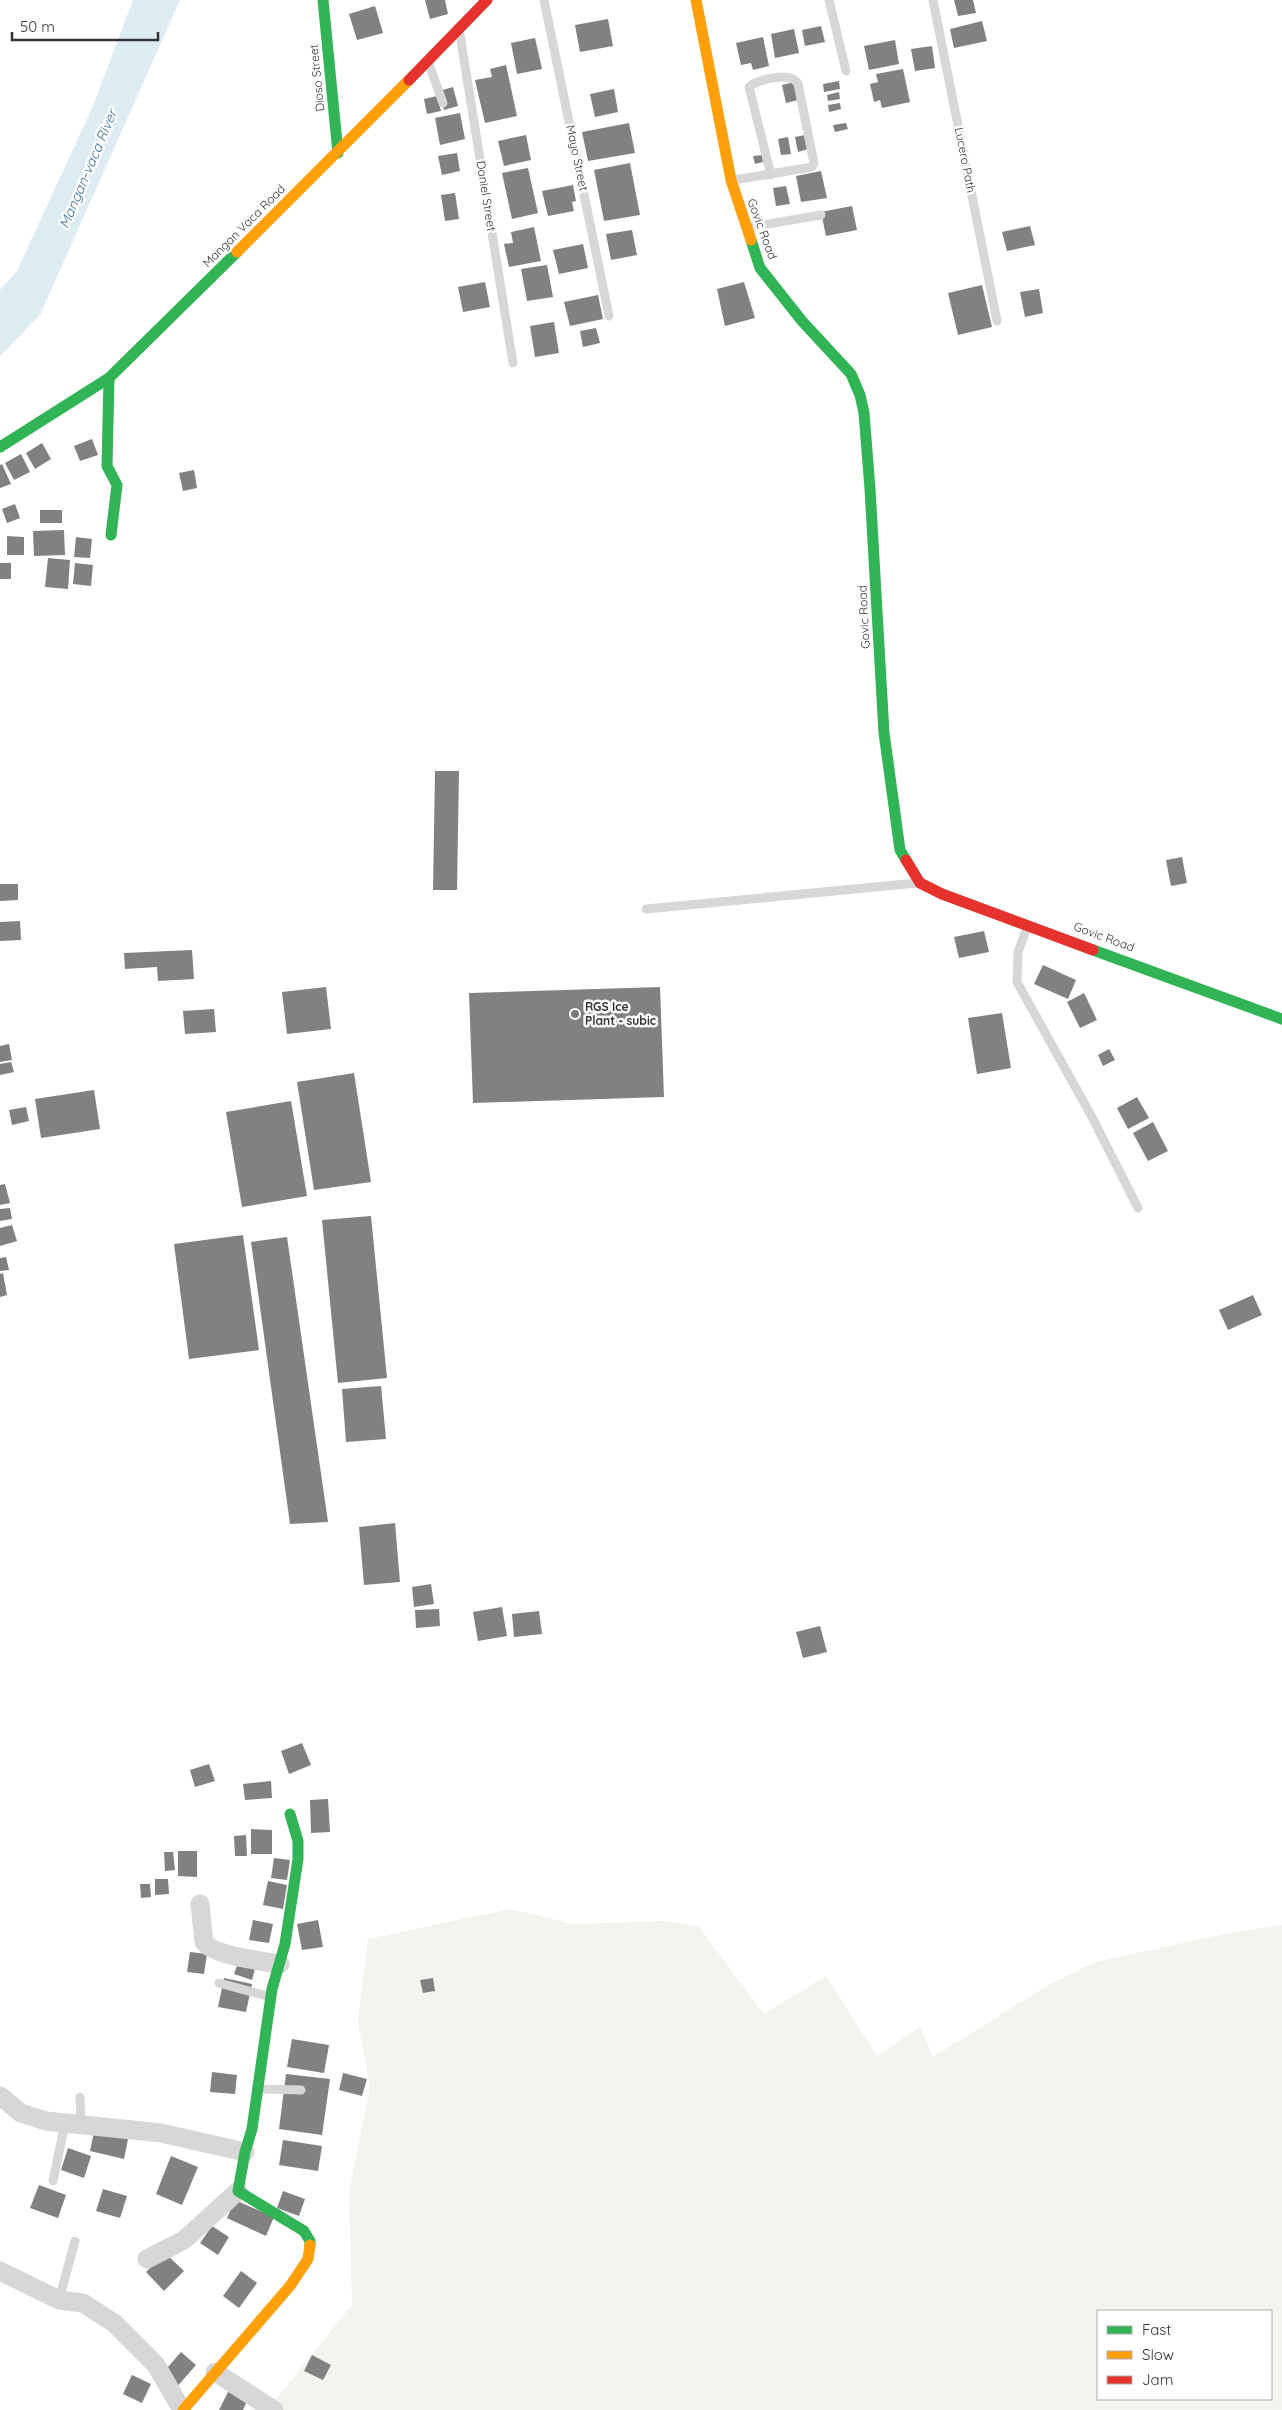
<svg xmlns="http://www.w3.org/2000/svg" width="1282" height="2410" viewBox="0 0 1282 2410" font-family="Quicksand,sans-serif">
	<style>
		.green { fill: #f1f5ed; fill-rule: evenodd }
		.water { fill: #ddebf3 }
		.building { fill: #818181 }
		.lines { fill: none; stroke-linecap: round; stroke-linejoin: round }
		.lane { stroke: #d7d7d7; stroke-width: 9 }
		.street { stroke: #d7d7d7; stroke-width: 19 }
		.fast { stroke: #30b455; stroke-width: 11 }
		.slow { stroke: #ff9f0a; stroke-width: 11 }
		.jam { stroke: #e5322d; stroke-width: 11 }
		.poi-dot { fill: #7a7a7a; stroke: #fff; stroke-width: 2 }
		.labels { text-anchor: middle; stroke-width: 5; stroke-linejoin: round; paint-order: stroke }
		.street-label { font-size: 12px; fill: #333; stroke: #fff }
		.poi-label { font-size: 12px; font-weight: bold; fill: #333; stroke: #fff; text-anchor: start }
		.water-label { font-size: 14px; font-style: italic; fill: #3f7597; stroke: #fff }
	</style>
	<rect width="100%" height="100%" fill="#fff"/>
	<path class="green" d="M510 1909 574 1924 665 1921 699 1927 764 2014 826 1976 877 2056 920 2027 933 2057 1050 1984 1095 1962 1229 1933 1282 1925V2410H267L352 2305 349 2193 370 2088 358 2022 368 1939ZM1098 2311H1271V2399H1098Z"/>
	<path class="water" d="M133 0H180L40 315 0 356V290L17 271 93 106Z"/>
	<g class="building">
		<path d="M425 0H445L448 14 430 19Z"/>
		<path d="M954 0H973L976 13 958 16Z"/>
		<path d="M375 6 383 33 357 40 349 14Z"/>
		<path d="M608 19 613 46 580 52 575 25Z"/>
		<path d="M982 21 987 41 954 48 950 29Z"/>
		<path d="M821 26 825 42 805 46 802 30Z"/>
		<path d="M794 29 799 53 775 58 771 34Z"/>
		<path d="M763 37 769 66 753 70 751 63 741 65 736 43Z"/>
		<path d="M535 38 542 69 517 74 511 43Z"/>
		<path d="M895 40 899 64 869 70 864 46Z"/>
		<path d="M932 46 935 68 915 71 911 49Z"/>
		<path d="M506 65 517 116 485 123 475 80 492 77 490 69Z"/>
		<path d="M903 69 910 102 882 108 880 100 874 102 870 84 878 82 876 74Z"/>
		<path d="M839 81 840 89 824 92 823 84Z"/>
		<path d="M794 82 798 100 786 103 782 85Z"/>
		<path d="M453 87 458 106 444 110 439 91Z"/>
		<path d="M614 89 618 112 595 117 590 94Z"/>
		<path d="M839 92 840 99 828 101 827 95Z"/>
		<path d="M437 96 441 111 427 114 424 99Z"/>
		<path d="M840 103 841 109 829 112 828 105Z"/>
		<path d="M460 113 465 139 440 145 435 118Z"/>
		<path d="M629 123 635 153 588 161 582 132Z"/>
		<path d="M846 123 848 129 835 132 833 125Z"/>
		<path d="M526 135 531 160 504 166 498 141Z"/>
		<path d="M805 135 808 149 798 152 795 137Z"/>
		<path d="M788 137 791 154 781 155 778 139Z"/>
		<path d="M457 153 460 171 442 175 438 156Z"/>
		<path d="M762 155 763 162 755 164 753 156Z"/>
		<path d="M630 163 640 215 604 221 594 170Z"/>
		<path d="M528 168 538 213 512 219 502 173Z"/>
		<path d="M821 171 827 198 801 202 796 176Z"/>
		<path d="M573 185 576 201 572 202 574 211 548 216 542 191Z"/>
		<path d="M786 186 790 204 776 206 773 188Z"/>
		<path d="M455 193 459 219 445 221 441 195Z"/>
		<path d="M852 206 857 230 826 236 821 212Z"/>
		<path d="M1030 226 1035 245 1007 251 1002 232Z"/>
		<path d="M534 227 541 261 509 267 504 244 513 243 511 232Z"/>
		<path d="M632 230 637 255 611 260 606 234Z"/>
		<path d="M583 244 588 268 559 274 553 250Z"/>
		<path d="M547 265 553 297 527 301 521 269Z"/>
		<path d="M485 282 490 307 463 312 458 287Z"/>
		<path d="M744 282 755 318 725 326 717 289Z"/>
		<path d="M982 285 992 327 958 335 948 293Z"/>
		<path d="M1039 289 1043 313 1025 317 1020 292Z"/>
		<path d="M598 295 603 319 570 326 564 302Z"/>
		<path d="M554 322 559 353 535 357 530 326Z"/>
		<path d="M596 328 600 343 583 347 580 331Z"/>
		<path d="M92 439 98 455 80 461 74 446Z"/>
		<path d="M42 443 51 459 35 469 26 453Z"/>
		<path d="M21 454 30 472 14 480 5 463Z"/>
		<path d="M2 464 11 484 0 488V465Z"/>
		<path d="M194 470 197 488 183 491 179 473Z"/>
		<path d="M15 504 20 518 7 523 2 509Z"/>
		<rect x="40" y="510" width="22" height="13"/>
		<path d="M64 530 65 555 34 556 33 531Z"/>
		<path d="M7 536 24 537V555H7Z"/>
		<path d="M76 537 92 539 90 558 74 557Z"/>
		<path d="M48 558 70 560 68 589 45 587Z"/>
		<rect x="0" y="563" width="11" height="16"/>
		<path d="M75 563 93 565 91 586 73 584Z"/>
		<path d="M435 771H459L457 890H433Z"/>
		<path d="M1182 857 1187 883 1171 886 1166 860Z"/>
		<path d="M0 884H18V900L0 901Z"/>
		<path d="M20 921 21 940 0 941V922Z"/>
		<path d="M984 931 989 952 959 958 954 937Z"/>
		<path d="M192 950 194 979 158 981 157 967 125 969 124 953Z"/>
		<path d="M1043 965 1076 980 1068 999 1034 984Z"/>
		<path d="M326 987 331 1029 287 1034 282 992Z"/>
		<path d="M660 987 664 1097 473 1103 469 993Z"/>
		<path d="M1084 993 1097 1020 1080 1028 1067 1002Z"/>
		<path d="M214 1009 216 1032 185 1034 183 1011Z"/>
		<path d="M1002 1013 1011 1068 977 1074 968 1018Z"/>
		<path d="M9 1044 12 1060 0 1062V1046Z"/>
		<path d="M1109 1049 1115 1060 1103 1066 1098 1055Z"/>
		<path d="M11 1062 14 1072 0 1075V1064Z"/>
		<path d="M354 1073 371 1182 314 1190 297 1082Z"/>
		<path d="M94 1090 100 1129 41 1138 35 1099Z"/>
		<path d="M1137 1097 1149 1118 1128 1129 1117 1108Z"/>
		<path d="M291 1101 307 1196 242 1207 226 1112Z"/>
		<path d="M26 1107 29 1121 12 1125 9 1110Z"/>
		<path d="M1153 1122 1168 1151 1148 1161 1133 1133Z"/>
		<path d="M5 1184 10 1203 0 1205V1185Z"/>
		<path d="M10 1208 12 1219 0 1221V1209Z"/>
		<path d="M371 1216 387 1378 338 1383 322 1220Z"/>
		<path d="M12 1225 17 1241 0 1246V1228Z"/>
		<path d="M243 1235 259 1350 189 1359 174 1244Z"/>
		<path d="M287 1237 328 1522 290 1524 251 1242Z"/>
		<path d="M6 1257 9 1270 0 1271V1258Z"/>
		<path d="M3 1273 7 1295 0 1297V1274Z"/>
		<path d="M1253 1295 1262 1315 1228 1330 1219 1310Z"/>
		<path d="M381 1386 386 1439 346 1442 342 1389Z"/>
		<path d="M395 1523 400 1582 364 1585 359 1527Z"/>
		<path d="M431 1584 434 1604 414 1607 412 1587Z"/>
		<path d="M502 1607 507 1636 478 1641 473 1612Z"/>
		<path d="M439 1609 440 1626 416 1628 415 1610Z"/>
		<path d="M539 1611 542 1634 514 1637 512 1614Z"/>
		<path d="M820 1626 827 1652 803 1658 796 1632Z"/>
		<path d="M302 1743 311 1765 289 1774 281 1751Z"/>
		<path d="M209 1764 215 1781 195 1787 190 1770Z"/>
		<path d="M271 1781 272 1798 245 1800 243 1784Z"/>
		<path d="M328 1799 330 1832 311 1833 310 1800Z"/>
		<path d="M251 1829 272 1830V1854H251Z"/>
		<path d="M246 1835 247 1856H235L234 1836Z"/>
		<path d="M178 1851H197V1877L178 1876Z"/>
		<path d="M164 1852H173L175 1870 165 1871Z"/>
		<path d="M274 1858 290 1860 287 1880 271 1878Z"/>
		<path d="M155 1879H168L169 1894 155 1895Z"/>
		<path d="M268 1881 287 1885 283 1909 263 1905Z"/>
		<path d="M140 1884H150L151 1897 141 1898Z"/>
		<path d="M253 1920 273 1924 269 1943 249 1940Z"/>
		<path d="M318 1920 323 1947 302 1950 297 1924Z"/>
		<path d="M190 1952 207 1954 204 1974 187 1972Z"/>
		<path d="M240 1957 257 1962 252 1980 234 1974Z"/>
		<path d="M224 1978 252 1984 246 2012 218 2007Z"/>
		<path d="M433 1978 435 1991 423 1993 420 1980Z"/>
		<path d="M292 2039 329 2045 324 2073 287 2067Z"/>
		<path d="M212 2072 237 2075 235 2094 210 2092Z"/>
		<path d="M343 2073 367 2079 362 2096 339 2090Z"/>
		<path d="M286 2074 330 2079 322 2135 279 2129Z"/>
		<path d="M94 2132 128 2139 124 2159 90 2151Z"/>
		<path d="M283 2140 322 2146 318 2171 279 2165Z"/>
		<path d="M68 2148 91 2156 84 2178 61 2170Z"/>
		<path d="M171 2156 198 2167 182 2205 156 2194Z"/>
		<path d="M39 2185 66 2195 58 2218 30 2208Z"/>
		<path d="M103 2189 127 2196 120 2218 96 2211Z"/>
		<path d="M283 2191 305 2199 299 2216 277 2208Z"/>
		<path d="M235 2200 274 2217 266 2236 227 2218Z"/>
		<path d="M212 2226 229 2237 218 2255 200 2243Z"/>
		<path d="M165 2253 184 2271 164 2291 146 2272Z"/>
		<path d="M241 2271 257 2283 239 2308 223 2296Z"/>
		<path d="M181 2352 196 2365 176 2388 161 2375Z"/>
		<path d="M312 2355 331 2365 323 2380 304 2371Z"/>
		<path d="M132 2375 151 2384 142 2403 123 2394Z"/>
		<path d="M228 2392 247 2401 243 2410H219Z"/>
	</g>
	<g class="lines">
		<g class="lane">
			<path d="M544 0 609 316"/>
			<path d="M829 0 846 71"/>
			<path d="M933 0 997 321"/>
			<path d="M460 35 513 363"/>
			<path d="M429 64 443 103"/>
			<path d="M734 180 812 167 814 163 798 84C791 71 758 79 749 87L771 175"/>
			<path d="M750 227 821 215"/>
			<path d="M646 909 917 883"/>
			<path d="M1027 928 1018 952 1017 982 1092 1117 1138 1208"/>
			<path d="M219 1983 267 1996"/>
			<path d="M262 2089 301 2090"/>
			<path d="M80 2097 81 2125"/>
			<path d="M53 2181 65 2123"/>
			<path d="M59 2300 75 2241"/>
		</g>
		<g class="street">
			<path d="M200 1904 204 1942C214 1956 262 1961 280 1964"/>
			<path d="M0 2096 21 2113 46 2121 161 2133 245 2152"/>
			<path d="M147 2259 184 2240 238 2191"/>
			<path d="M0 2271 59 2300 83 2303 114 2323 156 2365 182 2410"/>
			<path d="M215 2372 274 2410"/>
		</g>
		<g class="fast">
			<path d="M323 0 338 153"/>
			<path d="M751 240 760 268 802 321 851 374 860 395 864 413 870 489 884 733 900 850 906 860"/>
			<path d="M109 378 107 466 117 485 111 535"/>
			<path d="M0 447 109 378 237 252"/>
			<path d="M1093 950 1282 1019"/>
			<path d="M290 1814 298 1841V1859L285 1944 272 1989 252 2129 245 2152 238 2191 304 2231 310 2241V2245"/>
		</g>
		<g class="slow">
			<path d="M696 0 731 180 751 240"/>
			<path d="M237 252 409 80"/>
			<path d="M183 2410 290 2286 308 2259 310 2245"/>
		</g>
		<g class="jam">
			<path d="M409 80 487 0"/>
			<path d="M906 860 920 883 942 894 1093 950"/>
		</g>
	</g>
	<circle class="poi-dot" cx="575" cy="1014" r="5"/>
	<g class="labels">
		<g class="street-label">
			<text transform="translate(317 78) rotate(-96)" y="4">Dioso Street</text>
			<text transform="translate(577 158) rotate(78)" y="4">Mayo Street</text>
			<text transform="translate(965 160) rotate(79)" y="4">Lucero Path</text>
			<text transform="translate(486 196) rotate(81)" y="4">Daniel Street</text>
			<text transform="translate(244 226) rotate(-45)" y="4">Mangan Vaca Road</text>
			<text transform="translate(762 229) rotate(70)" y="4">Govic Road</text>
			<text transform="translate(864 617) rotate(-93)" y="4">Govic Road</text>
			<text transform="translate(1104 937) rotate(20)" y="4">Govic Road</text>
		</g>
		<g class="poi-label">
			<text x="585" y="1011">RGS Ice<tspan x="585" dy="14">Plant - subic</tspan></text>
		</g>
		<g class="water-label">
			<text transform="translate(88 169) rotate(-67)" y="5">Mangan-vaca River</text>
		</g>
	</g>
	<rect x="1097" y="2310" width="175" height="90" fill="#ffffff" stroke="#adadad"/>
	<rect x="1107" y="2326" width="25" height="8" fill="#30b455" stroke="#adadad"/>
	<text x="1142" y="2335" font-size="15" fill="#333333">Fast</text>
	<rect x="1107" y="2351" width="25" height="8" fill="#ff9f0a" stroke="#adadad"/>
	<text x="1142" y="2360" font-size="15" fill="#333333">Slow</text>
	<rect x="1107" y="2376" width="25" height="8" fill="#e5322d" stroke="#adadad"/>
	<text x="1142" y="2385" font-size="15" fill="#333333">Jam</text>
	<path d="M12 32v8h146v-8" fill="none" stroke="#333333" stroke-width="2.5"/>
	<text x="20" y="32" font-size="15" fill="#333333" stroke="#ffffff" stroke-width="4" paint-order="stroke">50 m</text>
</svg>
